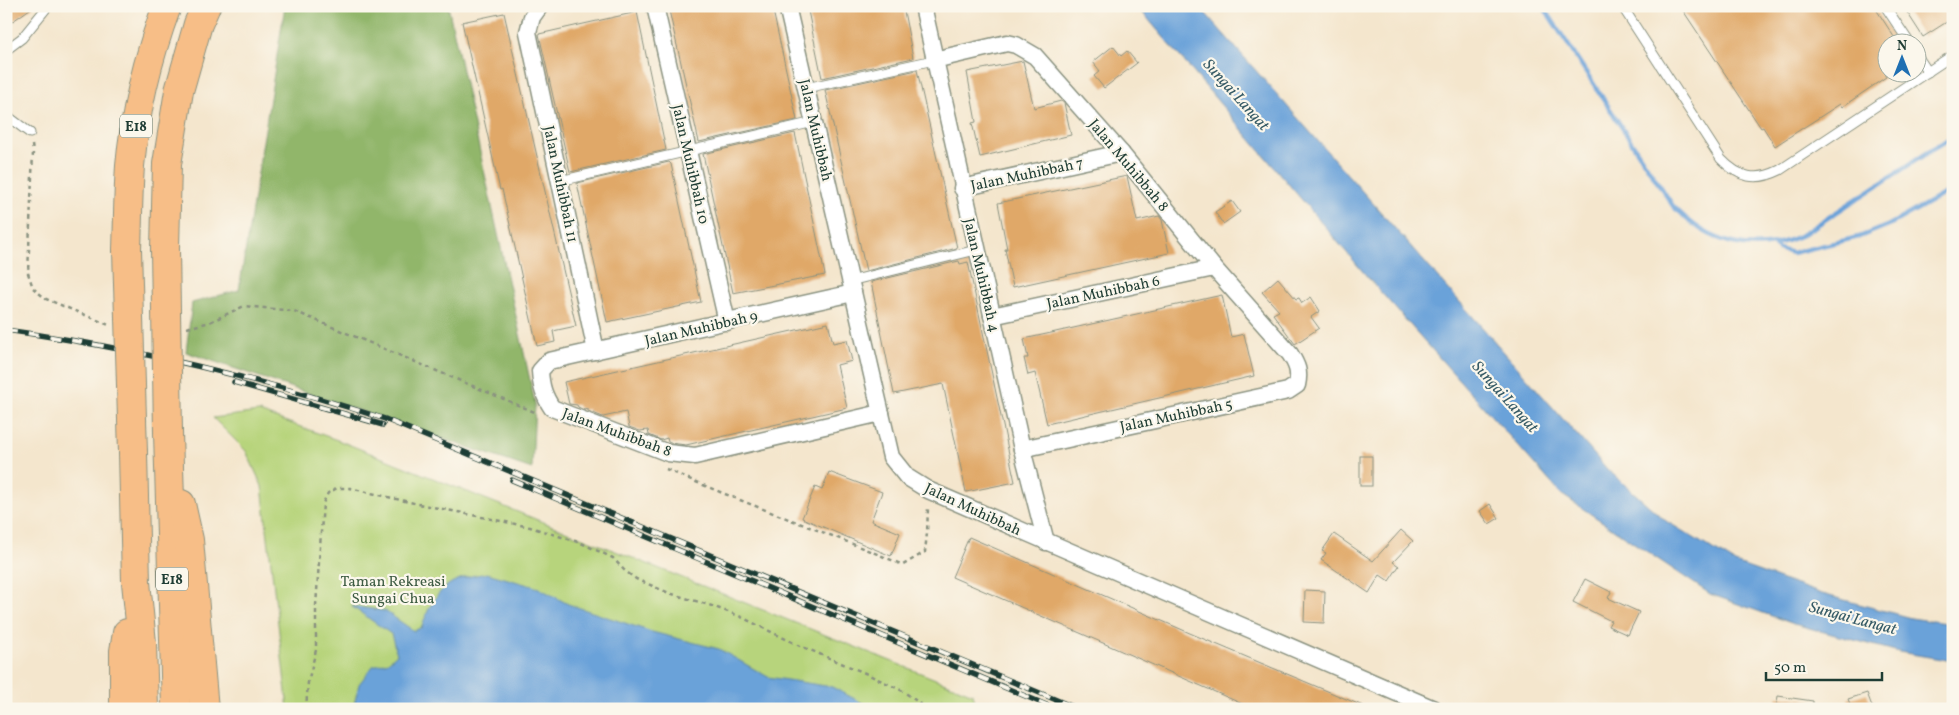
<svg xmlns="http://www.w3.org/2000/svg" width="1959" height="715" viewBox="0 0 1959 715" font-family="Vollkorn,serif">
	<style>
		.green { fill: #b7d47b; stroke: #6b8858 }
		.forest { fill: #91b66b; stroke: #587a50 }
		.water { fill: #6ba2d9; stroke: #457086 }
		.lines { fill: none; stroke-linecap: round; stroke-linejoin: round }
		.stream { stroke: #6ba2d9; stroke-width: 4.5 }
		.building { fill: #e0a867 }
		.lane-casing { stroke: #8a9280; stroke-width: 11 }
		.street-casing { stroke: #8a9280; stroke-width: 19 }
		.highway-casing { stroke: #8a9280; stroke-width: 30 }
		.path { stroke: #8a9280; stroke-width: 2.5; stroke-dasharray: 4 4; stroke-linecap: butt }
		.lane { stroke: #fff; stroke-width: 9 }
		.street { stroke: #fff; stroke-width: 16 }
		.highway { stroke: #f7be87; stroke-width: 28 }
		.rail-casing { stroke: #1f3d34; stroke-width: 5.5 }
		.rail { stroke: #fbf7ec; stroke-width: 4; stroke-dasharray: 11; stroke-linecap: butt }
		.highway-bridge-casing { stroke: #8a9280; stroke-width: 30; stroke-linecap: butt }
		.highway-bridge { stroke: #f7be87; stroke-width: 28 }
		.labels { text-anchor: middle; stroke-width: 4.5; stroke-linejoin: round; paint-order: stroke }
		.shield { fill: #fbf7ec; stroke: #61756b; stroke-width: 1 }
		.shield-label { font-size: 14px; font-weight: bold; fill: #1f3d34 }
		.street-label { font-size: 15px; fill: #1f3d34; stroke: #fbf7ec }
		.park-label { font-size: 15px; fill: #3d5b42; stroke: #fbf7ec }
		.water-label { font-size: 16px; font-style: italic; fill: #365b66; stroke: #fbf7ec }
	</style>
	<rect width="100%" height="100%" fill="#fbf7ec"/>
	<filter id="ink" filterUnits="userSpaceOnUse"><feTurbulence type="fractalNoise" baseFrequency=".02" numOctaves="2"/><feDisplacementMap in="SourceGraphic" scale="10" xChannelSelector="R" yChannelSelector="G"/><feConvolveMatrix kernelMatrix="1 2 1 2 8 2 1 2 1" color-interpolation-filters="sRGB"/></filter>
	<filter id="wash" filterUnits="userSpaceOnUse"><feTurbulence type="fractalNoise" baseFrequency=".0096" numOctaves="4" result="noise"/><feDisplacementMap in="SourceGraphic" scale="20" xChannelSelector="R" yChannelSelector="G"/><feGaussianBlur stdDeviation="1.12" result="paint"/><feColorMatrix in="noise" values="0 0 0 0 0 0 0 0 0 0 0 0 0 0 0 0 0 1.4 0 .05"/><feComposite in="paint" operator="in"/></filter>
	<g filter="url(#wash)">
		<rect width="100%" height="100%" fill="#f4e6cd"/>
		<path class="green" d="M259 412 340 441 973 694 977 709H288L262 486 246 451 213 418Z"/>
		<path class="forest" d="M285 6H448L535 403 532 469 186 352 192 303 239 290Z"/>
		<g class="water">
			<path d="M1137 6H1199L1607 469 1666 521 1735 563 1822 594 1911 618 1953 624V661L1899 652 1794 624 1710 594 1561 494 1370 280Z"/>
			<path d="M487 573 539 588 568 604 652 632 719 649 768 677 832 687 874 709H353L359 684 373 666 388 662 397 654 391 634 351 606 385 611 414 631 422 627C428 607 439 586 460 579 468 576 478 575 487 573Z"/>
		</g>
		<g class="lines">
			<g class="stream">
				<path d="M1543 6 1673 206C1708 243 1752 257 1800 236L1953 136"/>
				<path d="M1774 245 1779 249 1792 253 1859 237 1889 225 1953 189"/>
			</g>
		</g>
		<g id="blocks">
			<g class="building">
				<path d="M6 6H34L6 26Z"/>
				<path d="M668 6H772L797 120 699 142Z"/>
				<path d="M807 6H903L913 58 822 78Z"/>
				<path d="M1680 6H1874L1896 40 1892 42H1886V77L1842 107 1840 104 1775 146 1763 127 1761 128Z"/>
				<path d="M1903 6H1953V18L1923 37Z"/>
				<path d="M637 12 666 150 570 172 539 34Z"/>
				<path d="M504 13 576 326 553 331 555 342 537 346 502 189 500 190 462 22Z"/>
				<path d="M1113 46 1121 56 1127 51 1137 63 1104 88 1094 76 1100 71 1093 62Z"/>
				<path d="M1023 61 1034 108 1061 101 1064 103 1071 135 980 157 972 123 976 122 967 72Z"/>
				<path d="M917 70 957 248 866 271 825 90Z"/>
				<path d="M795 133 825 275 733 293 703 154Z"/>
				<path d="M669 162 671 164 701 302 607 322 577 183Z"/>
				<path d="M1127 176 1137 221 1159 216 1162 220 1169 253 1013 287 1005 249H1007L998 203Z"/>
				<path d="M1232 201 1240 212 1223 224 1215 212Z"/>
				<path d="M959 261 960 264 968 262 1015 482 966 492 943 384 894 394 871 282Z"/>
				<path d="M1278 278 1296 299 1299 298 1302 303 1311 297 1320 311 1311 317 1319 328 1295 344 1273 314 1279 311 1262 292Z"/>
				<path d="M1222 295 1231 337 1244 334 1254 376 1047 424 1035 373 1028 375 1024 358H1028L1024 339Z"/>
				<path d="M828 323 833 343 847 340 852 361 837 365 847 408 686 445 670 443 668 442 667 438 661 440 649 435 648 430 640 431 629 427 626 412 603 417 588 411V409L584 410 578 407 577 405 569 404 564 382Z"/>
				<rect x="1360" y="456" width="12" height="30"/>
				<path d="M829 472 882 492 871 521 900 533 891 556 802 518 815 487 822 490Z"/>
				<path d="M1490 504 1499 518 1489 524 1480 511Z"/>
				<path d="M1401 530 1413 541 1393 562 1399 566 1389 581 1380 575 1369 593 1321 560 1326 553 1322 551 1334 534 1373 561Z"/>
				<path d="M969 537 1192 634 1370 709H1254L952 577Z"/>
				<path d="M1585 579 1611 592 1608 598 1639 612 1628 635 1608 626 1611 621 1573 602Z"/>
				<path d="M1305 590 1325 591 1324 623 1304 622Z"/>
				<path d="M1867 693 1873 709H1852L1848 699Z"/>
				<path d="M1778 696 1813 701V709H1776Z"/>
			</g>
		</g>
	</g>
	<g filter="url(#ink)">
		<use href="#blocks" fill-opacity="0" stroke="#8a9280" stroke-width="1"/>
		<g class="lines">
			<defs>
				<g id="lane">
					<path d="M1622 6 1721 159C1739 178 1756 182 1780 170L1953 55"/>
					<path d="M1885 6 1909 42"/>
					<path d="M6 50 22 38 48 6"/>
					<path d="M1916 54 1928 72"/>
					<path d="M806 88 934 60"/>
					<path d="M6 115 30 133"/>
					<path d="M560 181 814 122"/>
					<path d="M850 281 976 250"/>
				</g>
				<g id="street">
					<path d="M540 6 532 17 528 32 596 351"/>
					<path d="M655 6 727 322"/>
					<path d="M787 6 891 457 907 477 928 490 1434 709"/>
					<path d="M923 6 1022 449 1046 542"/>
					<path d="M934 60 1007 43 1016 45 1035 56 1121 153 1214 268 1290 354C1297 365 1300 372 1297 385L1288 391 1022 449"/>
					<path d="M962 188 1121 153"/>
					<path d="M853 293 549 361 540 371C541 387 544 396 552 408L668 453 695 456 881 413"/>
					<path d="M992 316 1214 268"/>
				</g>
				<g id="highway">
					<path d="M165 249 167 164 179 91 198 24 206 6"/>
					<path d="M127 250C128 222 128 194 130 166 135 112 148 57 167 6"/>
					<path d="M168 432 176 709"/>
					<path d="M133 453 136 582 142 643 144 709"/>
					<path d="M181 504 189 540 204 709"/>
					<path d="M124 709V651L127 633"/>
				</g>
			</defs>
			<use href="#lane" class="lane-casing"/>
			<use href="#street" class="street-casing"/>
			<use href="#highway" class="highway-casing"/>
			<g class="path">
				<path d="M32 145 33 152 28 273 33 288 46 299 109 325"/>
				<path d="M187 328 210 322 244 306 294 311 537 413"/>
				<path d="M666 469C744 504 825 531 903 565L925 552 927 533 928 507"/>
				<path d="M306 709 308 682 316 650V606L323 503 328 493 337 488H350L409 502 530 527 581 543 613 558 624 570 636 579 669 593 709 605 739 616 798 645 865 673 903 691 919 703 923 709"/>
			</g>
			<use href="#lane" class="lane"/>
			<use href="#street" class="street"/>
			<use href="#highway" class="highway"/>
			<defs>
				<g id="rail">
					<path d="M6 330C135 348 262 379 385 419L1078 709"/>
					<path d="M234 382 383 425"/>
					<path d="M512 480 1056 709"/>
				</g>
			</defs>
			<use href="#rail" class="rail-casing"/>
			<use href="#rail" class="rail"/>
			<defs>
				<g id="highway-bridge">
					<path d="M165 249 168 432"/>
					<path d="M127 250 133 453"/>
				</g>
			</defs>
			<use href="#highway-bridge" class="highway-bridge-casing"/>
			<use href="#highway-bridge" class="highway-bridge"/>
		</g>
	</g>
	<g class="labels">
		<g class="shield">
			<rect x="120" y="114.5" width="32" height="23" rx="4"/>
			<rect x="156" y="567.5" width="32" height="23" rx="4"/>
		</g>
		<g class="shield-label">
			<text x="136" y="131">E18</text>
			<text x="172" y="584">E18</text>
		</g>
		<g class="street-label">
			<text transform="translate(816 130) rotate(77)" y="5">Jalan Muhibbah</text>
			<text transform="translate(691 164) rotate(77)" y="5">Jalan Muhibbah 10</text>
			<text transform="translate(1129 165) rotate(50)" y="5">Jalan Muhibbah 8</text>
			<text transform="translate(1027 174) rotate(-12)" y="5">Jalan Muhibbah 7</text>
			<text transform="translate(561 184) rotate(78)" y="5">Jalan Muhibbah 11</text>
			<text transform="translate(982 275) rotate(77)" y="5">Jalan Muhibbah 4</text>
			<text transform="translate(1103 292) rotate(-12)" y="5">Jalan Muhibbah 6</text>
			<text transform="translate(701 328) rotate(-13)" y="5">Jalan Muhibbah 9</text>
			<text transform="translate(1176 415) rotate(-12)" y="5">Jalan Muhibbah 5</text>
			<text transform="translate(617 432) rotate(20)" y="5">Jalan Muhibbah 8</text>
			<text transform="translate(973 509) rotate(25)" y="5">Jalan Muhibbah</text>
		</g>
		<g class="park-label">
			<text x="393" y="586">Taman Rekreasi<tspan x="393" dy="17">Sungai Chua</tspan></text>
		</g>
		<g class="water-label">
			<text transform="translate(1237 94) rotate(48)" y="6">Sungai Langat</text>
			<text transform="translate(1506 396) rotate(48)" y="6">Sungai Langat</text>
			<text transform="translate(1853 617) rotate(15)" y="6">Sungai Langat</text>
		</g>
	</g>
	<rect width="1959" height="715" fill="none" stroke="#fbf7ec" stroke-width="25"/>
	<g transform="translate(1902 58)"><circle r="24" fill="#fbf7ec" stroke="#a3ada2"/>
	<path d="M0-4L9 19L0 12L-9 19Z" fill="#1f6fb2"/>
	<text y="-8" font-size="14" font-weight="bold" text-anchor="middle" fill="#1f3d34">N</text>
	</g>
	<path d="M1766 672v8h116v-8" fill="none" stroke="#1f3d34" stroke-width="2.5"/>
	<text x="1774" y="672" font-size="15" fill="#1f3d34" stroke="#fbf7ec" stroke-width="4" paint-order="stroke">50 m</text>
</svg>
